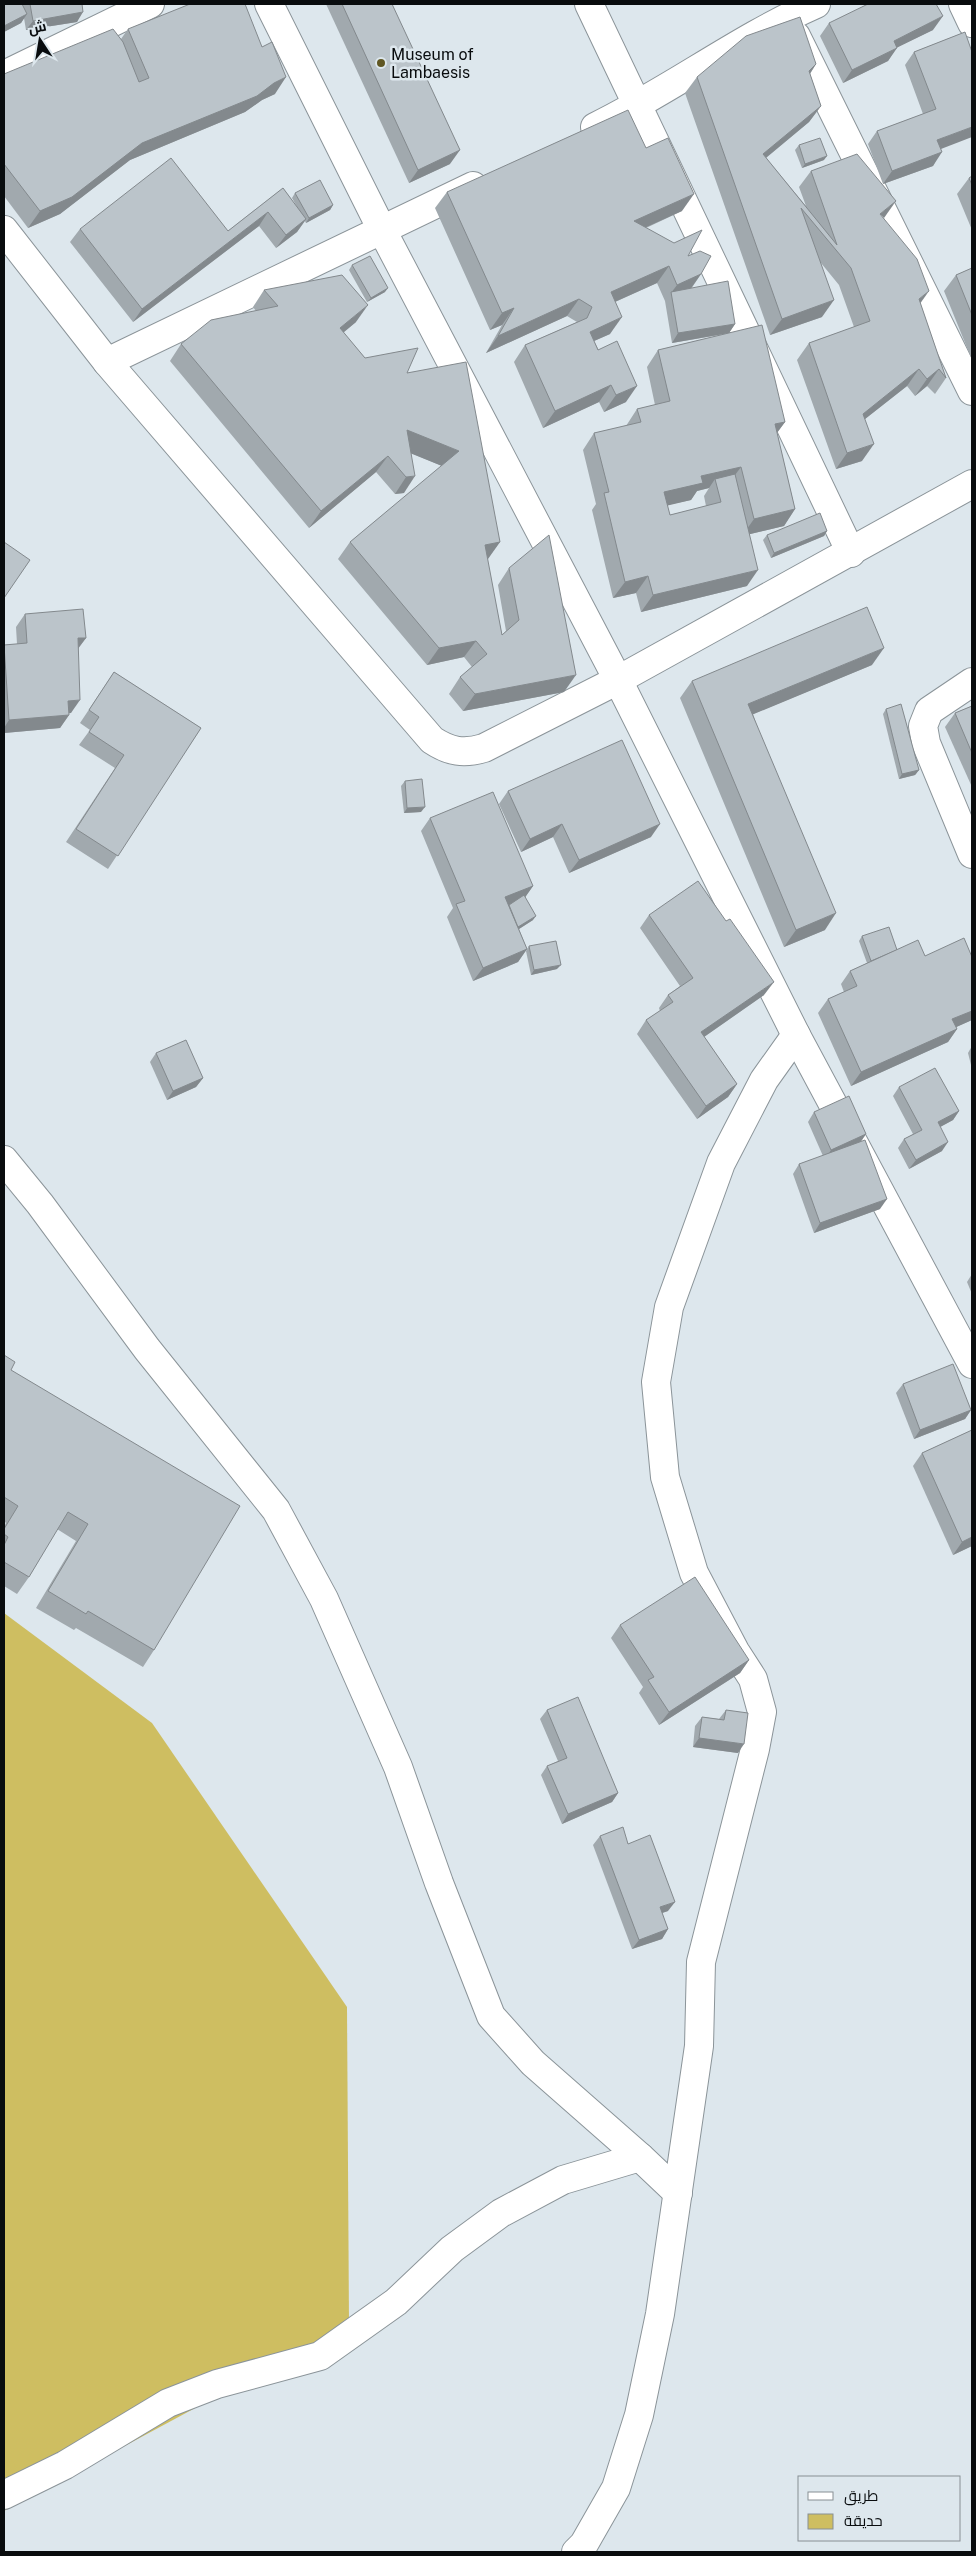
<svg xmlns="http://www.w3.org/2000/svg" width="976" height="2556" viewBox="0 0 976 2556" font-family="'Public Sans',Cairo,sans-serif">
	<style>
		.green { fill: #cebe61 }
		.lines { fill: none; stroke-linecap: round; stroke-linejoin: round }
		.street-casing { stroke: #8b9499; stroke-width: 30 }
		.secondary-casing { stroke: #8b9499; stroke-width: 30 }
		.street { stroke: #fff; stroke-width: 28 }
		.secondary { stroke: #fff; stroke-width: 28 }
		.wall { fill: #a1a9ae; fill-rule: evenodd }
		.shaded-wall { fill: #83898d }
		.building { fill: #bbc4ca; stroke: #83898d }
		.poi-dot { fill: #605723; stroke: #dde7ed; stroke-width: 2 }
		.labels { text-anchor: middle; stroke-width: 5; stroke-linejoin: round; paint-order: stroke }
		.poi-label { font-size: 16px; fill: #090c0e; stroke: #dde7ed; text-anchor: start }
	</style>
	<rect width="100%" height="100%" fill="#dde7ed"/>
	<path class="green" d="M4 1613 152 1723 347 2007 349 2325 4 2511Z"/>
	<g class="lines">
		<defs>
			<g id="street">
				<path d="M269 4 382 230 618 680 796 1035 972 1364"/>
				<path d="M589 4 851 553"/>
				<path d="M963 4 972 23"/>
				<path d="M796 36 972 391"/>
				<path d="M4 75 150 4"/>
				<path d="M595 127C671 90 739 38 816 4"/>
				<path d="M107 362 473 186"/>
				<path d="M972 682 929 711 923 726 926 743 972 854"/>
				<path d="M4 1160 40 1204 147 1349 276 1510 324 1599 398 1767 439 1883 491 2016 533 2063 640 2157 678 2193"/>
				<path d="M4 2495 65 2465 168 2403 217 2384 320 2356 396 2302 452 2249 501 2213 563 2180 640 2157"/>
				<path d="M576 2552 584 2544 616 2488 639 2415 660 2314 699 2046 701 1962 755 1749 762 1712 753 1679 735 1651 694 1573 665 1477 656 1382 669 1307 721 1163 764 1080 796 1035"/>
			</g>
			<path id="secondary" d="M4 230 107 362 432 740C450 752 464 754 484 748L618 680 972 484"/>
		</defs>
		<use href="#street" class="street-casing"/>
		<use href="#secondary" class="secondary-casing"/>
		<use href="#street" class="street"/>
		<use href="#secondary" class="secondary"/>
	</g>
	<g class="wall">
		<path d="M4 4H82L77 22 26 30 24 18 21 23 4 32Z"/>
		<path d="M326 4H392L450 164 409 183Z"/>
		<path d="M829 23 933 30 897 47 888 61 843 83 820 36Z"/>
		<path d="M128 29 275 94 262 100 245 112 130 160 60 214 28 228 4 196V74L121 39Z"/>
		<path d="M965 32 941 149 933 166 883 184 868 144 877 131 923 114 905 65 914 52Z"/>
		<path d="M816 64 810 74 821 106 809 122 766 158 806 206 799 187 811 171 884 218 920 303 946 378 935 394 927 386 915 396 907 386 865 419 862 461 836 469 797 360 809 343 854 327 839 285 821 263 822 317 770 335 685 93 697 77Z"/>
		<path d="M799 145 824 160 802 168 795 150Z"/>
		<path d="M646 148 682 211 646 228 688 256 701 274 691 289 735 324 729 333 785 422 777 433 795 509 784 526 750 534 747 586 641 612 636 593 613 598 592 510 596 504 583 450 594 433 626 426 637 409 655 405 647 367 658 350 725 334 672 343 665 301 657 283 615 302 610 334 594 341 626 402 604 412 599 402 543 428 514 362 525 345 577 322 567 316 486 353 502 325 490 330 435 208 447 192ZM709 488 704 496 706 506 670 515 667 505 691 500 697 491Z"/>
		<path d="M972 176V230L957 194 969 178Z"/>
		<path d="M283 188 297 207 292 198 295 193 333 205 330 210 306 223 305 221 297 232 276 248 259 226 133 322 70 242 80 229 228 231Z"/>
		<path d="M352 265 385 292 367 302 349 270Z"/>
		<path d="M972 268V360L944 291 956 275Z"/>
		<path d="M264 290 356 322 343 333 365 358 407 373 500 542 487 559 502 635 506 631 498 585 509 568 564 692 463 711 449 694 460 677 472 667 464 657 427 665 338 559 350 542 442 466 411 453 404 493 395 494 376 472 309 528 170 361 181 344 256 311 253 307Z"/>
		<path d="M827 531 824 536 771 558 763 540 767 535Z"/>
		<path d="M25 614 86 638 78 649 71 713H69V715L60 728 4 733V645L17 644 16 627Z"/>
		<path d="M872 665 753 714 825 930 784 947 680 698 692 681Z"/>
		<path d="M114 672 201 728 108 869 66 842 115 768 79 745 90 730 80 723Z"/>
		<path d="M972 706V787L945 727 955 713Z"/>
		<path d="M886 709 919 770 915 775 899 779 883 714Z"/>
		<path d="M405 781 421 812 404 813 401 786Z"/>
		<path d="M508 791 651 837 569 873 553 837 521 852 499 804Z"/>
		<path d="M430 818 533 886 525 897 533 920 519 929 527 949 518 962 473 981 447 917 453 908 421 831Z"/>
		<path d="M649 915 764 995 704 1037 737 1084 728 1097 697 1119 637 1034 646 1020 660 1011 659 1008 668 995 680 986 640 928Z"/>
		<path d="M862 936 897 950 925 956 972 957V1020L956 1027 957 1029 948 1042 851 1086 818 1013 828 999 844 992 841 984 850 971 867 963 859 941Z"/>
		<path d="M529 946 557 969 531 975 526 951Z"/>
		<path d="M972 1046V1069L968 1053Z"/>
		<path d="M156 1053 203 1078 196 1087 167 1100 150 1062Z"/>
		<path d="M899 1087 959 1111 953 1120 940 1127 942 1151 909 1169 898 1148 904 1139 913 1134 893 1096Z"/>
		<path d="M814 1112 866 1134 860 1142 880 1209 814 1233 793 1174 799 1164 823 1156 808 1122Z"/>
		<path d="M972 1274V1294L967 1282Z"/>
		<path d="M4 1355 11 1370 154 1650 143 1667 76 1628 74 1630 36 1608 76 1541 57 1529 29 1577 17 1594 4 1586V1527L6 1523 4 1521Z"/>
		<path d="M903 1384 971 1410 965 1419 914 1439 896 1393Z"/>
		<path d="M972 1430V1546L953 1555 913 1466 922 1453Z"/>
		<path d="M620 1625 749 1660 740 1673 659 1725 639 1693 643 1687 611 1638Z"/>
		<path d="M547 1710 618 1793 612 1802 562 1824 541 1775 547 1766 558 1761 540 1719Z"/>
		<path d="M726 1710 738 1753 693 1747 695 1726 702 1717 719 1719Z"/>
		<path d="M600 1836 628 1844 668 1911 662 1913 668 1929 662 1939 632 1949 593 1845Z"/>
	</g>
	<g class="shaded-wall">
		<path d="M83 12 77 22 26 30 33 21Z"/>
		<path d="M27 14 21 23 4 32V26Z"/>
		<path d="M943 16 933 30 884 54 894 41Z"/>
		<path d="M897 48 888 61 843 83 852 70Z"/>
		<path d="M816 64 805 81 809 71Z"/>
		<path d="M286 77 275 94 262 100 245 112 130 160 60 214 28 228 40 211 142 143Z"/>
		<path d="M821 106 809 122 751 170 763 154Z"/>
		<path d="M972 127V137L928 154 937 140Z"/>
		<path d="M460 150 450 164 409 183 418 170Z"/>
		<path d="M942 152 933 166 883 184 892 171Z"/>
		<path d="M827 156 824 160 802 168 805 164Z"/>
		<path d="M694 194 682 211 622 238 634 221Z"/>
		<path d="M896 201 884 218 880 214Z"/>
		<path d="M333 205 330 210 306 223 309 218Z"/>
		<path d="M268 212 259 226 133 322 142 309Z"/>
		<path d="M306 219 297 232 276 248 286 235Z"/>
		<path d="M669 266 657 283 599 309 611 292Z"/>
		<path d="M701 274 689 291 671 293 677 285Z"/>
		<path d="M388 288 385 292 367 302 371 298Z"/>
		<path d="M929 291 917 308 919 299Z"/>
		<path d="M579 299 567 316 486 353 498 336Z"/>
		<path d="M834 300 822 317 770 335 782 319Z"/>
		<path d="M368 305 356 322 328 345 340 328Z"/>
		<path d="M514 308 502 325 490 330 502 313Z"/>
		<path d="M622 317 610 334 578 348 590 332Z"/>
		<path d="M735 324 729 333 672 343 678 333Z"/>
		<path d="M919 369 907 386 851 430 863 414Z"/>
		<path d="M939 369 927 386 915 396 927 379Z"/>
		<path d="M611 385 599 402 543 428 555 411Z"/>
		<path d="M637 386 626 402 604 412 616 395Z"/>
		<path d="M785 422 773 438 775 424Z"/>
		<path d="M407 430 459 451 447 468 395 447Z"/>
		<path d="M874 444 862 461 836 469 847 453Z"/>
		<path d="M388 456 376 472 309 528 321 511Z"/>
		<path d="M741 467 729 483 715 479 709 488 697 491 691 500 653 509 664 492 701 476Z"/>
		<path d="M415 476 404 493 395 494 406 477Z"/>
		<path d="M795 509 784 526 742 536 754 519Z"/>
		<path d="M827 531 824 536 771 558 774 553Z"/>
		<path d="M500 542 488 559 473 561 485 545Z"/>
		<path d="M758 570 747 586 641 612 653 595Z"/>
		<path d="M648 576 636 593 613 598 625 582Z"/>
		<path d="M78 638H86L76 651Z"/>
		<path d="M476 641 464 657 427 665 439 648Z"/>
		<path d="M884 648 872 665 737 721 748 704Z"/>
		<path d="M576 675 564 692 463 711 475 694Z"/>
		<path d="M80 700 71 713 58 715 68 701Z"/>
		<path d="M69 715 60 728 4 733V728L9 720Z"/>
		<path d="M919 770 915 775 899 779 902 774Z"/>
		<path d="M425 807 421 812 404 813 407 808Z"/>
		<path d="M562 824 553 837 521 852 530 839Z"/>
		<path d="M660 824 651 837 569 873 579 860Z"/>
		<path d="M533 886 524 899 496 910 505 897Z"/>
		<path d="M836 913 825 930 784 947 796 930Z"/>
		<path d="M536 916 533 920 508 936 511 931Z"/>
		<path d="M527 949 518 962 473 981 483 968Z"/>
		<path d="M561 965 557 969 531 975 534 970Z"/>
		<path d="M774 982 764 995 691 1046 701 1032Z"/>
		<path d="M972 1011V1020L943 1033 952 1019Z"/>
		<path d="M957 1029 948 1042 851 1086 861 1072Z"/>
		<path d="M203 1078 196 1087 167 1100 173 1091Z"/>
		<path d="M737 1084 728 1097 697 1119 706 1106Z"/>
		<path d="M959 1111 953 1120 931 1132 938 1122Z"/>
		<path d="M866 1134 860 1143 825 1159 831 1150Z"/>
		<path d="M948 1142 942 1151 909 1169 916 1160Z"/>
		<path d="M887 1199 880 1209 814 1233 820 1223Z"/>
		<path d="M971 1410 965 1419 914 1439 920 1430Z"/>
		<path d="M972 1537V1546L953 1555 962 1542Z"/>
		<path d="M749 1660 740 1673 659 1725 669 1712Z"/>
		<path d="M699 1738 744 1744 738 1753 693 1747Z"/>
		<path d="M618 1793 612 1802 562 1824 568 1814Z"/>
		<path d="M675 1902 668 1911 653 1916 660 1907Z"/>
		<path d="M668 1929 662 1939 632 1949 639 1940Z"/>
	</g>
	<g class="building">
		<path d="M4 4H22L27 14 4 26Z"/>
		<path d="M30 4H82L83 12 33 21Z"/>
		<path d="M190 4H245L262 47 272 42 286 77 274 83 257 96 142 143 72 197 40 211 4 164V74L113 29 123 42 139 82 149 78 128 29Z"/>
		<path d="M342 4H392L460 150 418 170Z"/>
		<path d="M868 4H936L943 16 894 41 897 48 852 70 829 23Z"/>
		<path d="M800 17 816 64 809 71 821 106 763 154 837 245 811 171 857 154 896 201 880 214 917 259 929 291 919 299 946 378 939 369 927 379 919 369 863 414 874 444 847 453 809 343 870 321 851 268 801 208 834 300 782 319 697 77 746 36Z"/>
		<path d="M965 32 972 52V127L937 140 942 152 892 171 877 131 936 109 914 52Z"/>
		<path d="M628 110 646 148 668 138 694 194 634 221 674 243 702 230 688 256 700 251 711 256 701 274 677 285 669 266 611 292 622 317 590 332 598 350 617 341 637 386 616 395 611 385 555 411 525 345 587 318 592 307 579 299 498 336 514 308 502 313 447 192Z"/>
		<path d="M820 138 827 156 805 164 799 145Z"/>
		<path d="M171 158 228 231 283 188 306 219 286 235 268 212 142 309 80 229Z"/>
		<path d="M972 176V185L969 178Z"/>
		<path d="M320 180 333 205 309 218 295 193Z"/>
		<path d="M370 256 388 288 371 298 352 265Z"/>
		<path d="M972 268V315L956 275Z"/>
		<path d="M342 275 368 305 340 328 365 358 418 348 407 373 466 362 500 542 485 545 502 635 519 620 509 568 549 535 576 675 475 694 460 677 487 654 476 641 439 648 350 542 459 451 407 430 415 476 406 477 388 456 321 511 181 344 211 320 278 306 264 290Z"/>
		<path d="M728 281 735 324 678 333 671 292Z"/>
		<path d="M762 325 785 422 775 424 795 509 754 519 741 467 701 476 703 483 664 492 670 515 721 502 715 479 735 474 758 570 653 595 648 576 625 582 604 493 609 492 594 433 641 422 637 409 670 401 658 350Z"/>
		<path d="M820 513 827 531 774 553 767 535Z"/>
		<path d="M4 542 30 560 4 598Z"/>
		<path d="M867 607 884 648 748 704 836 913 796 930 692 681Z"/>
		<path d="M83 609 86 638H78L80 700 68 701 69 715 9 720 4 645 27 643 25 614Z"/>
		<path d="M114 672 201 728 118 856 76 829 124 755 89 732 99 717 89 710Z"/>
		<path d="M901 704 919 770 902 774 886 709Z"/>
		<path d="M972 706V753L955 713Z"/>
		<path d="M622 740 660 824 579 860 562 824 530 839 508 791Z"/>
		<path d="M422 779 425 807 407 808 405 781Z"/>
		<path d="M493 792 533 886 505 897 527 949 483 968 456 904 465 901 430 818Z"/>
		<path d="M698 881 726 921 730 919 774 982 701 1032 737 1084 706 1106 646 1020 673 1002 668 995 693 978 649 915Z"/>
		<path d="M524 895 536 916 518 927 509 905Z"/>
		<path d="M889 927 897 950 871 961 862 936Z"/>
		<path d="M964 938 972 957V1011L952 1019 957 1029 861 1072 828 999 857 986 850 971 918 940 925 956Z"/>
		<path d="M556 941 561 965 534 970 529 946Z"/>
		<path d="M186 1040 203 1078 173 1091 156 1053Z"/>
		<path d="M935 1068 959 1111 938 1122 948 1142 916 1160 904 1139 922 1130 899 1087Z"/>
		<path d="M849 1096 866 1134 831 1150 814 1112Z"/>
		<path d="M865 1140 887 1199 820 1223 799 1164Z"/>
		<path d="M4 1355 15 1362 11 1370 240 1506 154 1650 88 1611 86 1614 48 1591 88 1524 68 1512 29 1577 4 1562V1545L8 1537 4 1534V1529L18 1506 4 1497Z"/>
		<path d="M953 1364 971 1410 920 1430 903 1384Z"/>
		<path d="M972 1430V1537L962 1542 922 1453Z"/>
		<path d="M695 1577 749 1660 669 1712 648 1680 654 1677 620 1625Z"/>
		<path d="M578 1697 618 1793 568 1814 547 1766 567 1758 547 1710Z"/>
		<path d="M726 1710 748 1713 744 1744 699 1738 702 1717 724 1720Z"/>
		<path d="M623 1827 628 1844 650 1835 675 1902 660 1907 668 1929 639 1940 600 1836Z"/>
	</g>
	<circle class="poi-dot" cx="381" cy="63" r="5"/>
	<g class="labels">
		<g class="poi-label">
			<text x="391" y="60">Museum of<tspan x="391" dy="18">Lambaesis</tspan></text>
		</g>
	</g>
	<rect width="976" height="2556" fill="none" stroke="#090c0e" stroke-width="10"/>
	<rect x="798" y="2476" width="162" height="65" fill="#dde7ed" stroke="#888f94"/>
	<rect x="808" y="2492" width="25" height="8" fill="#ffffff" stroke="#888f94"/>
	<text x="844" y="2501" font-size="15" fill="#090c0e">طريق</text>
	<rect x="808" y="2514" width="25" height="15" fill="#cebe61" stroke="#888f94"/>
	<text x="844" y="2526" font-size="15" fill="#090c0e">حديقة</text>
	<g transform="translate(40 40) rotate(348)" stroke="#dde7ed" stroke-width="4" paint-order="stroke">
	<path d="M0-4L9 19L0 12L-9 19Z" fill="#090c0e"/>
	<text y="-8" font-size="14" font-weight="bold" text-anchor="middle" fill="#090c0e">ش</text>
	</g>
</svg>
